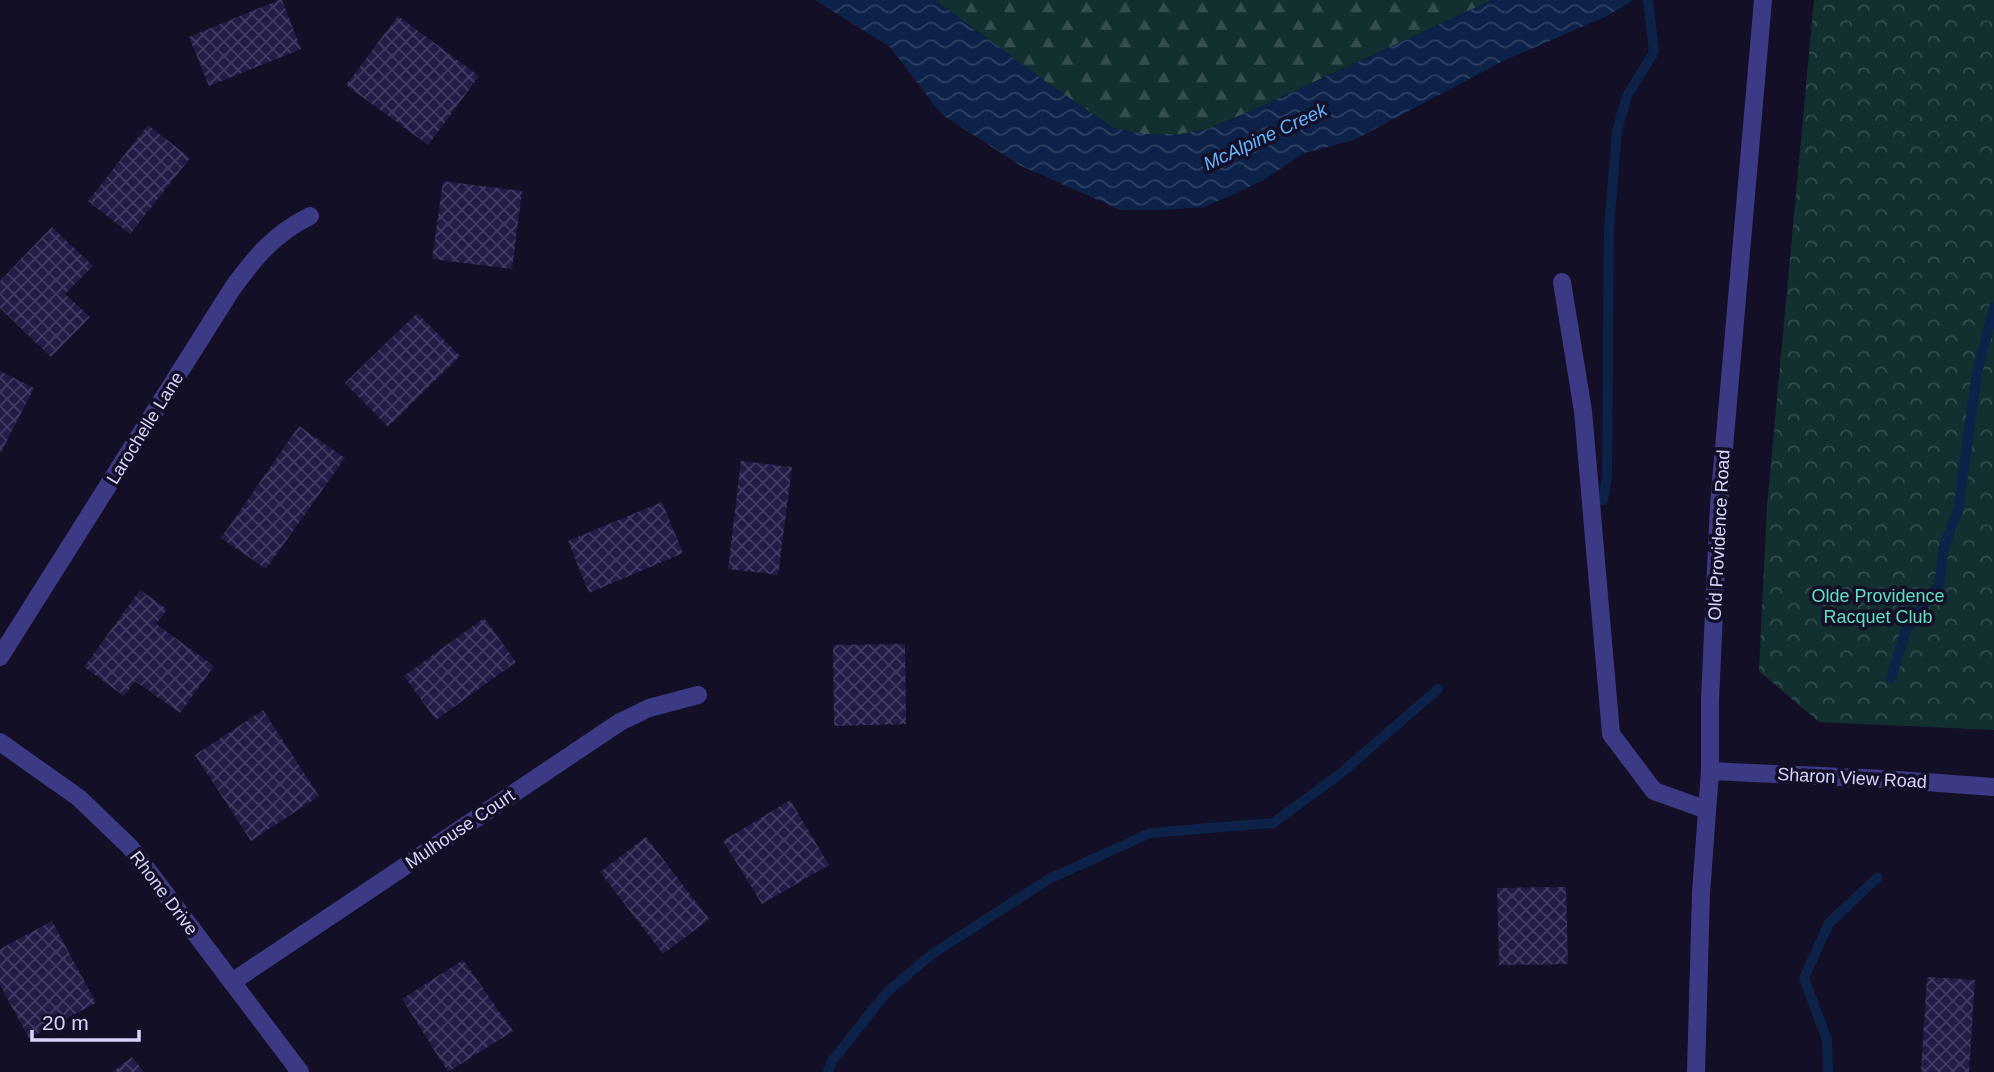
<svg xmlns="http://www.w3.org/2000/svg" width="1994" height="1072" viewBox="0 0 1994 1072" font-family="Helvetica,sans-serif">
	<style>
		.forest { fill: url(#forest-firs) }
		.park { fill: url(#park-crowns) }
		.water { fill: url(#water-waves) }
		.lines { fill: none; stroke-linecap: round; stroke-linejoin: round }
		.stream { stroke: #0c2248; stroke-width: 10 }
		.building { fill: url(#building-cross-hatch) }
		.minor { stroke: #3d3a85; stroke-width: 18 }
		.labels { text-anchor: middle; stroke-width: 7; stroke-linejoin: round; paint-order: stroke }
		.street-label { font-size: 18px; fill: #d9d4ff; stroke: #130f26 }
		.park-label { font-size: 18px; fill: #5fe0c0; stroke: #130f26 }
		.water-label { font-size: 19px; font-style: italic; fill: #62b6ff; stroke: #130f26 }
	</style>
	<defs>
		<pattern id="forest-firs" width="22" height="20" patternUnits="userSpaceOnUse" patternTransform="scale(1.75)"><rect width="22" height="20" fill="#12302f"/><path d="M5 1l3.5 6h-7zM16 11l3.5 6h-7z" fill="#344d4e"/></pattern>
		<pattern id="park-crowns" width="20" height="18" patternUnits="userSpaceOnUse" patternTransform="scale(1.75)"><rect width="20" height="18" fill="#12302f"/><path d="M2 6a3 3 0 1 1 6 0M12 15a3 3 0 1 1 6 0" fill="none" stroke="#344d4e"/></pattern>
		<pattern id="water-waves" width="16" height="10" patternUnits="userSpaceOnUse" patternTransform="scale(1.75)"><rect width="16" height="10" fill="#0c2248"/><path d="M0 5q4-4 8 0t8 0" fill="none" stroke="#2f4163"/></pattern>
		<pattern id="building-cross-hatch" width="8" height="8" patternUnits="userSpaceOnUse" patternTransform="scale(1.75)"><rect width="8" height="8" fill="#241b47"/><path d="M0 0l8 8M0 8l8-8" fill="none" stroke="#433b63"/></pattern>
	</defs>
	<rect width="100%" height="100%" fill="#130f26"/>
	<path class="forest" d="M935 0H1492L1249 112 1207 129 1181 134H1143L1113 128 1046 82Z"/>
	<path class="park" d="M1814 0H1994V730L1819 722 1759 671 1767 506Z"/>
	<path class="water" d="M815 0H935L1046 82 1113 128 1143 134H1181L1207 129 1249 112 1492 0H1634L1605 17 1503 61 1354 140 1304 153 1262 181 1205 207 1163 210H1121L1021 166 941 114 890 47Z"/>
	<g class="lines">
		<g class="stream">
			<path d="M1603 500 1607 477 1609 227 1617 131 1627 96 1654 52 1648 0"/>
			<path d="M1891 678 1906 630 1939 585 1944 547 1958 510 1977 373 1994 307"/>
			<path d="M828 1072 832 1061 886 993 932 954 1049 879 1150 833 1273 823 1340 774 1438 689"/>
			<path d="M1828 1072 1827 1040 1804 978 1829 923 1877 878"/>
		</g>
	</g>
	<g class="building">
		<path d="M279 0H282L301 49 209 86 189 37Z"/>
		<path d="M398 16 479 76 428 145 346 85Z"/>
		<path d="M148 125 190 158 130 234 88 201Z"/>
		<path d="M443 181 522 191 512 269 432 259Z"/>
		<path d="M52 227 93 266 65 294 90 317 51 357 0 308V281Z"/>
		<path d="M417 313 460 356 388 427 345 383Z"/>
		<path d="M0 371 34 388 0 454Z"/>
		<path d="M299 426 345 458 266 569 221 538Z"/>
		<path d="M741 461 792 467 778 575 728 569Z"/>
		<path d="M662 502 683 553 589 593 568 541Z"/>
		<path d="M140 590 167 609 156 624 214 666 180 713 135 681 124 696 84 667Z"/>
		<path d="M484 618 516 662 436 720 404 676Z"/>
		<path d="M905 644 906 724 834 726 833 645Z"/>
		<path d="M263 710 319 796 251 841 195 755Z"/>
		<path d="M790 800 829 865 762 904 723 841Z"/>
		<path d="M646 837 709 919 663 954 600 872Z"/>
		<path d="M1566 887 1568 964 1499 965 1497 888Z"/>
		<path d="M52 921 96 1003 29 1038 0 985V949Z"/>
		<path d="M463 960 513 1031 448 1072 402 999Z"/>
		<path d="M1927 977 1975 980 1969 1072H1921Z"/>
		<path d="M132 1057 144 1072H112Z"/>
	</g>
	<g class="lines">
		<g class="minor">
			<path d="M1562 282 1583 411 1611 734 1654 791 1707 810"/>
			<path d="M0 657 232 289C255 257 274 234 310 216"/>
			<path d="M0 742 79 798 130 847 300 1072"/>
			<path d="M1710 771 1884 779 1994 787"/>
			<path d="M232 982 620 722 649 708 698 695"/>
			<path d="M1696 1072 1701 893 1710 771V700L1719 505 1763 0"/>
		</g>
	</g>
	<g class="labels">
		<g class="street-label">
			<text transform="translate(145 428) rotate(-58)" y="6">Larochelle Lane</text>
			<text transform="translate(1719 535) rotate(-87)" y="6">Old Providence Road</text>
			<text transform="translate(1852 778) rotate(3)" y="6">Sharon View Road</text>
			<text transform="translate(460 829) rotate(-34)" y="6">Mulhouse Court</text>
			<text transform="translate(164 893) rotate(53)" y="6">Rhone Drive</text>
		</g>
		<g class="park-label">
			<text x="1878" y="602">Olde Providence<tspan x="1878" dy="21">Racquet Club</tspan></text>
		</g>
		<g class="water-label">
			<text transform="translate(1265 136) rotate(-25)" y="7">McAlpine Creek</text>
		</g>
	</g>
	<path d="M32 1030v10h107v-10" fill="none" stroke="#d9d4ff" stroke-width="3.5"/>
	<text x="42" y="1030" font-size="21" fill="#d9d4ff" stroke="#130f26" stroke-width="5" paint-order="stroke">20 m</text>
</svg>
